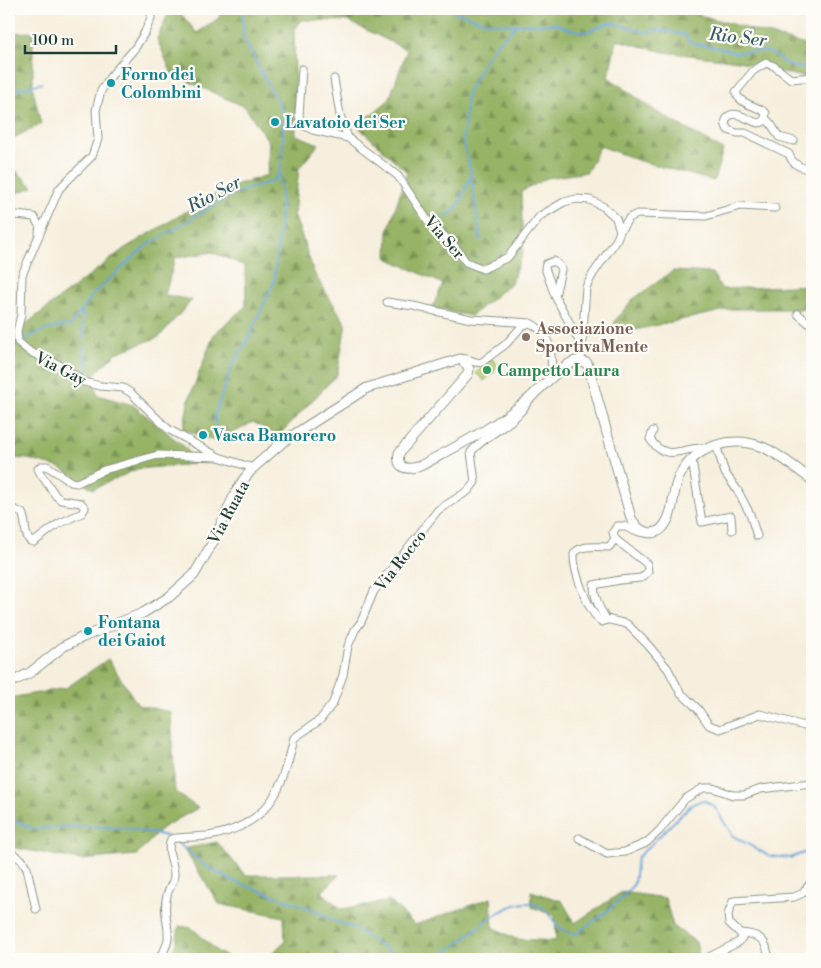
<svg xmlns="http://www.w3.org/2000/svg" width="821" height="968" viewBox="0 0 821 968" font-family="'Libre Bodoni',serif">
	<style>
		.forest { fill: url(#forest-firs); stroke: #5a784d }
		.park { fill: #bdd175; stroke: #6e8754 }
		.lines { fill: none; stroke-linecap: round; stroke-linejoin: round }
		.stream { stroke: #69a6db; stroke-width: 2 }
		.minor-casing { stroke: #8b9689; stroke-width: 9 }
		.tertiary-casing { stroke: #8b9689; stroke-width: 11 }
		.minor { stroke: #fff; stroke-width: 7 }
		.tertiary { stroke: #fff; stroke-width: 9 }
		.culture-dot { fill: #0f9aa8; stroke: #fdfcf7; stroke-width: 2 }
		.education-dot { fill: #8d6e63; stroke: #fdfcf7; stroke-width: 2 }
		.leisure-dot { fill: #2e9e5b; stroke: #fdfcf7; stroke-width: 2 }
		.labels { text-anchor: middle; stroke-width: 4.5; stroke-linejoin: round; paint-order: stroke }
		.culture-label { font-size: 16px; font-weight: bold; fill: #0d838f; stroke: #fdfcf7; text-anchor: start }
		.street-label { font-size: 16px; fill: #1f3d34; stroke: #fdfcf7 }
		.education-label { font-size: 16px; font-weight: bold; fill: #785e54; stroke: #fdfcf7; text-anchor: start }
		.leisure-label { font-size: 16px; font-weight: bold; fill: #27864d; stroke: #fdfcf7; text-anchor: start }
		.water-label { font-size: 18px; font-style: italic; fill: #355c66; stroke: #fdfcf7 }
	</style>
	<defs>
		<pattern id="forest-firs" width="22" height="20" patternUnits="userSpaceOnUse" patternTransform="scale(1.25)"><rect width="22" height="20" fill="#96b366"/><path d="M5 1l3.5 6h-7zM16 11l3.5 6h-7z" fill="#7a9355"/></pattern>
	</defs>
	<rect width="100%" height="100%" fill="#fdfcf7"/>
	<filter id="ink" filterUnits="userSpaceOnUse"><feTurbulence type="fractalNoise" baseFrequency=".02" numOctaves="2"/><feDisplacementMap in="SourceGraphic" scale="10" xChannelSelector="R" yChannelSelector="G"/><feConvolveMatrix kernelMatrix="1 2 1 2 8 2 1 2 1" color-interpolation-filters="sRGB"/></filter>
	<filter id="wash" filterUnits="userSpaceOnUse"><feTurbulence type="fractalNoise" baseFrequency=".0096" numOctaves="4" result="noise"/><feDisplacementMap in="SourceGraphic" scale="20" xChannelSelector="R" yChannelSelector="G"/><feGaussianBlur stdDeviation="1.12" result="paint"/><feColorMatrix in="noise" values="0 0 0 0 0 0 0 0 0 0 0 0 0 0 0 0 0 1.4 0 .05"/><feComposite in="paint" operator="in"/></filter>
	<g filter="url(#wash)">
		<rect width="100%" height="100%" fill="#f7efde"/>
		<g class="forest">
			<path d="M170 9H177L197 33 219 18 221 9H679L812 47V78L777 72 739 61 664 52 617 40 608 77 657 112 723 150 714 181 640 161 600 146 587 172 547 178 521 192 523 253 511 283 471 316 432 308 443 284 387 258 388 231 407 172 357 126 389 100 407 50 348 21 302 20 294 30 296 135 319 144 299 168 294 214 315 275 346 324 337 375 278 436 253 422 217 442 183 429 189 399 214 334 246 306 245 266 212 252 175 258 165 295 192 300 159 337 116 353 94 375 97 395 133 405 186 448 194 464 137 469 93 489 61 468 28 459 9 458V337L125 248 226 188 267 175 269 142 245 107 172 74 157 39Z"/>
			<path d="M33 32V89L41 124 9 140V33Z"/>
			<path d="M9 164 33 187 9 196Z"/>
			<path d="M673 271 712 273 722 289 812 285V309H731L621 333 614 322 632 300Z"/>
			<path d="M108 659 138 705 171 712 175 792 198 808 162 828 137 855 80 860 9 847V698L66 688Z"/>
			<path d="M217 842 245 875H339L322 892 341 909 390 901 415 925 491 898 493 927 516 939 556 941 555 916 532 907 531 891 562 901 575 923 622 892 665 898 673 926 696 942 700 959H266L285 941 284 917 219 904 184 849Z"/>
			<path d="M179 926 192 928 218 952 232 959H166L176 944Z"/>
		</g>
		<path class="park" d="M491 358 499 367 484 381 476 373Z"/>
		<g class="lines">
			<g class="stream">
				<path d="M448 9 486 22 515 25"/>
				<path d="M9 91 42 83"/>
				<path d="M441 218C460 213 462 195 470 178"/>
				<path d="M481 241 471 176V172L463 142 467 93 485 60 497 43 511 31 517 24H557L572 30 586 32 611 22 645 32 659 30 686 35 687 39 692 43 720 48 737 53 760 51 772 53 783 62 795 67 812 68"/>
				<path d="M82 311 83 340"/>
				<path d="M25 339C40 332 53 326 70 326L94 293 147 245 235 193 273 181 280 172 283 152V112L243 38V9"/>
				<path d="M83 346 89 371"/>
				<path d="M216 440 215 414 232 366 247 341 274 282 281 210 280 173"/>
				<path d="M9 818 33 829 85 826 126 828 166 836"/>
				<path d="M178 843 204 865 233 881 312 909 334 921 352 927 401 959"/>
				<path d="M431 959C462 950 501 895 534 904 548 907 551 921 562 929 565 932 572 933 576 934L605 913 622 898 634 884 637 858 691 805 703 800 714 806 733 836 769 856 790 858 807 852 812 847"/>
			</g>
		</g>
	</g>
	<g filter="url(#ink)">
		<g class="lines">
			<defs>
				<g id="minor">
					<path d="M151 9V18L145 32 135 48 110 77 101 91 96 110 98 139 92 156 59 189 22 275 21 315 17 331 18 342 30 352 58 364 84 382 100 386 123 388 131 393 168 429 219 457 253 468"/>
					<path d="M302 69 299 116 303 125 313 130 348 138 398 176 428 221 453 244 466 262 483 269 508 257 540 216 564 202 576 199 590 200 604 207 616 218 620 231 617 239 593 274 586 287 581 361"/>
					<path d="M334 79 340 115 348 138"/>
					<path d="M765 118 763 122 758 123C749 121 734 108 727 118 724 123 726 126 728 130L737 133H745L789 154C792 165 802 168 812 170"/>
					<path d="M794 141 779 137 771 124 765 118 766 113C757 105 739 105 736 92L753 71 766 63 774 66 791 79 812 77"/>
					<path d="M9 217 16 215 34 217 40 227 39 232"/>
					<path d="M620 231 629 218 637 214 706 216 740 206 775 208"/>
					<path d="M555 296 545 268 546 264 554 261 560 266 561 270 555 296 582 346"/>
					<path d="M387 302 413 306 471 319 530 323C552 333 552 356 552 378"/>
					<path d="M798 314 812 326"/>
					<path d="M460 359C468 356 474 365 482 362L506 344 522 326 529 323"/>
					<path d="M653 431 650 439C667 465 686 445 707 448"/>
					<path d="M716 445 725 473 738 491 750 514 757 536"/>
					<path d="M692 460 702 522 731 516 732 530"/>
					<path d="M9 507 22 513C27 522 23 534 30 541L34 542 58 524 82 513 85 508 81 503 61 500 56 496 40 473 38 469 41 466H47L71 482 77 483 104 470 158 455 218 457"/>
					<path d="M646 533 634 531 624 526H617L613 532 615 539 647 564 648 572 641 578 620 580 594 585C594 598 599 607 606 619L627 624 648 645 668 669 680 692 698 709 709 725 720 729 760 714 812 728"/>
					<path d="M607 620 602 622C588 612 573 571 574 554 580 544 598 547 609 547L615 539"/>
					<path d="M579 838 607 854 625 852 646 843 659 831 685 799 703 788H713L733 795H744L761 789 812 783"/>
					<path d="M9 851 22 860 27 868 36 909"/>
					<path d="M740 933C758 934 768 939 768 959"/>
					<path d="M158 959C179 935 160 921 167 895 169 887 175 882 174 873 173 859 166 853 171 839 185 836 200 838 214 835 270 823 283 789 294 738L320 720 333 703 343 675 348 646 355 630 361 622 374 591 438 510 468 491 475 482 471 452C487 433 514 425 527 403"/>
					<path d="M705 959 739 942 743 936 729 923 728 914 733 901 794 897 803 893 812 881"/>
				</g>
				<path id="tertiary" d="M9 681 16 680 31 672 64 646 83 637 143 613 169 597 194 575 213 542 236 492 244 479 253 468 284 441 367 388 460 359C465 362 467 364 469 369L468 374 399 453C396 470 408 470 420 466 459 445 498 426 531 397 540 388 565 363 576 361 579 360 583 362 587 363L589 369 631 518C640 535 659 540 668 519 675 505 672 489 680 475 688 460 701 450 717 445 757 433 782 458 812 480"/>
			</defs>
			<use href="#minor" class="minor-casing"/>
			<use href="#tertiary" class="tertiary-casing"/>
			<use href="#minor" class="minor"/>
			<use href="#tertiary" class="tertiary"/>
		</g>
	</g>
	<g class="culture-dot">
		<circle cx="111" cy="83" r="5"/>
		<circle cx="275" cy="122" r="5"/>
		<circle cx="203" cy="435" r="5"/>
		<circle cx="88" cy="631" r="5"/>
	</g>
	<circle class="education-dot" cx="526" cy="337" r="5"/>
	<circle class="leisure-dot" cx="487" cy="370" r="5"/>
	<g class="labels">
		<g class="culture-label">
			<text x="121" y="80">Forno dei<tspan x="121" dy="18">Colombini</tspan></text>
			<text x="285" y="128">Lavatoio dei Ser</text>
			<text x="213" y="441">Vasca Bamorero</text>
			<text x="98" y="628">Fontana<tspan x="98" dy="18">dei Gaiot</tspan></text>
		</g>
		<g class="street-label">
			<text transform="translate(445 237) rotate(49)" y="6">Via Ser</text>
			<text transform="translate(61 368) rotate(27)" y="6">Via Gay</text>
			<text transform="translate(228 512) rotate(-62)" y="6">Via Ruata</text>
			<text transform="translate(400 560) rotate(-52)" y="6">Via Rocco</text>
		</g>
		<g class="education-label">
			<text x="536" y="334">Associazione<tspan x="536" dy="18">SportivaMente</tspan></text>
		</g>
		<g class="leisure-label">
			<text x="497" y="376">Campetto Laura</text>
		</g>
		<g class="water-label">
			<text transform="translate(738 37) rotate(7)" y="6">Rio Ser</text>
			<text transform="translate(214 194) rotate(-28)" y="6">Rio Ser</text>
		</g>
	</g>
	<rect width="821" height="968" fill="none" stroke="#fdfcf7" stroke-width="30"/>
	<path d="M25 45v8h91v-8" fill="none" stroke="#1f3d34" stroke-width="2.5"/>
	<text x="32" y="45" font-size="15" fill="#1f3d34" stroke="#fdfcf7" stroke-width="4" paint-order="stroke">100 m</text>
</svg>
